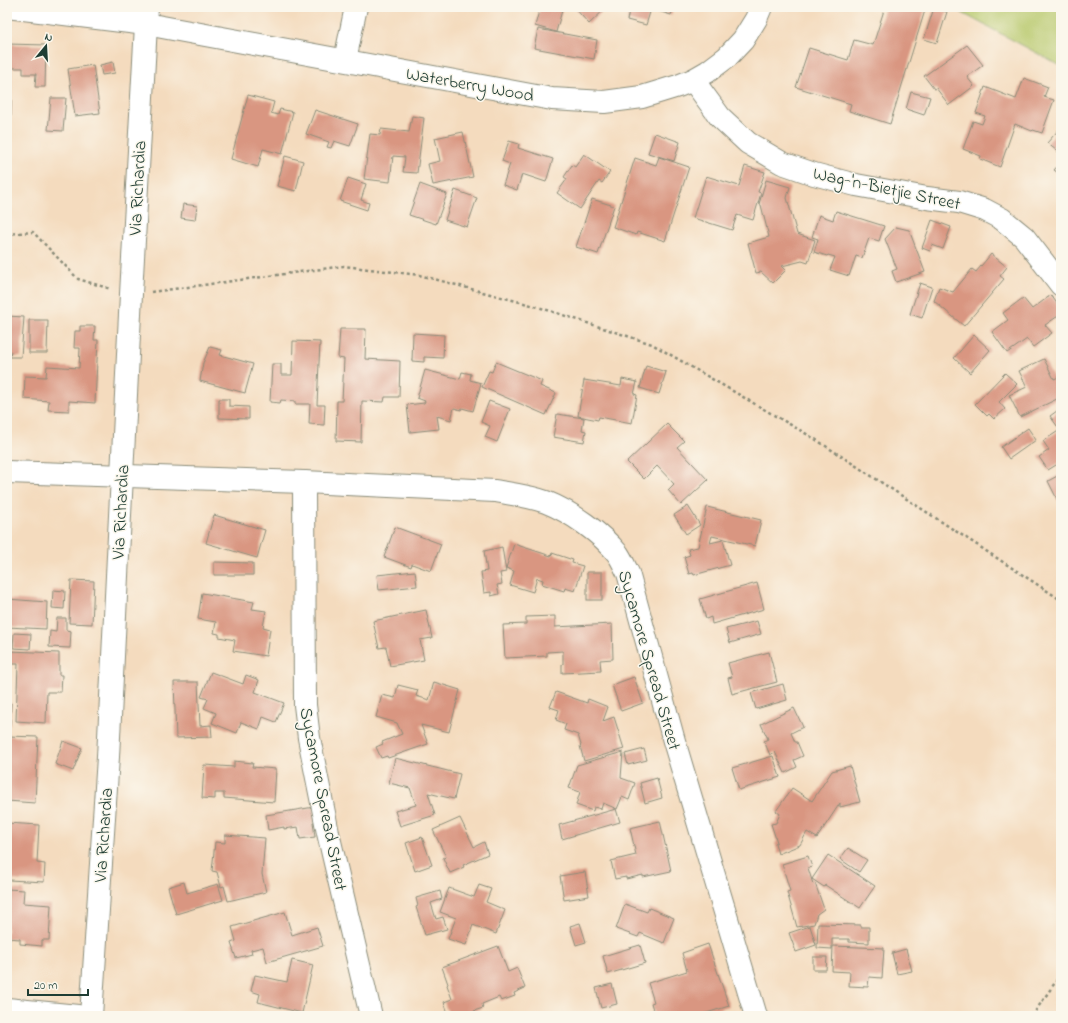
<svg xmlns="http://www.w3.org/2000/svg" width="1068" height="1023" viewBox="0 0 1068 1023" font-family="'Indie Flower',sans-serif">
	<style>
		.green { fill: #b6c769; stroke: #6a824e }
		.building { fill: #d99681 }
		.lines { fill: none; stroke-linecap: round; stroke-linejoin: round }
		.minor-casing { stroke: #8a8c79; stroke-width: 24 }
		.path { stroke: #8a8c79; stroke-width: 2.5; stroke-dasharray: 3 3; stroke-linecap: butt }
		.minor { stroke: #fff; stroke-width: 22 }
		.labels { text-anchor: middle; stroke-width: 3; stroke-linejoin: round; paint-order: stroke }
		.street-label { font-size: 18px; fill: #1f3d34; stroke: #fbf7ec }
	</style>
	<rect width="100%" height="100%" fill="#fbf7ec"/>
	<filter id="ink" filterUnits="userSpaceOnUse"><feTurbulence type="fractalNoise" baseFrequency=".025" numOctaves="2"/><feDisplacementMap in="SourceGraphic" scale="8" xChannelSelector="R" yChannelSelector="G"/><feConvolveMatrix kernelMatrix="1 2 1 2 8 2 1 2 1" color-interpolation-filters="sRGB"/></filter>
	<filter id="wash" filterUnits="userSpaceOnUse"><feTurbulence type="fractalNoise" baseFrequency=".012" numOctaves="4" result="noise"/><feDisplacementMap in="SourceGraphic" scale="16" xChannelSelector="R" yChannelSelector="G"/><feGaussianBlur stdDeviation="0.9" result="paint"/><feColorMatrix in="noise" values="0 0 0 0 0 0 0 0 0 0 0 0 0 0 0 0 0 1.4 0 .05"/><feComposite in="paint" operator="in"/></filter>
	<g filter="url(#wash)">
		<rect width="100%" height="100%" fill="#f4dbbe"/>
		<path class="green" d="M951 7H1061V66Z"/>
		<g id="blocks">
			<g class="building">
				<path d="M540 7H563L556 32 535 26Z"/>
				<path d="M574 7H607L589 24Z"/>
				<path d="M630 7H674L671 15 651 9 646 25 627 20Z"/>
				<path d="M885 7H926L890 124 849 111 851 104 796 87 809 48 848 60 854 40 873 45Z"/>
				<path d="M934 8 947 12 937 43 924 39Z"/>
				<path d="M538 29 597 40 594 59 534 48Z"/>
				<path d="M7 44 46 45 45 87H35L36 74H23V68H12L11 115H7Z"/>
				<path d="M967 45 983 65 967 77 974 86 949 105 936 88 934 89 924 76Z"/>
				<path d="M113 62 115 73 102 75 100 65Z"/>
				<path d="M93 65 100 113 75 116 68 69Z"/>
				<path d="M1024 78 1048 87 1044 97 1054 100 1042 133 1033 130 1032 131 1015 124 1000 167 980 159 981 156 963 149 973 121 982 124 985 116 976 113 985 87 1016 99Z"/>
				<path d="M911 92 930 97 924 115 906 109Z"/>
				<path d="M248 95 274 102 271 113 278 115 280 109 293 112 282 154 263 149 258 167 231 159Z"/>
				<path d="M51 98H66L63 131 48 130Z"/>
				<path d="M315 110 358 124 350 146 334 141 331 148 327 147 329 142 306 134Z"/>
				<path d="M412 116 424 118 417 173 403 172 405 157 393 156 390 182 364 179 370 134 380 135 381 129 409 132Z"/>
				<path d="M1061 127V154L1047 143Z"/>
				<path d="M463 132 473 177 433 185 428 164 440 161 435 138Z"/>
				<path d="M655 133 680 142 674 161 648 153Z"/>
				<path d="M509 141 519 144 518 148 553 159 546 182 522 174 517 190 503 185 510 164 502 161Z"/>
				<path d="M584 154 610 172 602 183 599 181 580 209 557 193 567 179 564 177 572 165 575 167Z"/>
				<path d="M285 156 303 161 296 191 277 186Z"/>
				<path d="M659 157 689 167 665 241 637 232 636 235 613 227 635 158 656 165Z"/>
				<path d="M1061 162V175L1054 170Z"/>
				<path d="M745 166 765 172 758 192 761 193 753 220 737 215 732 230 693 218 706 176 739 186Z"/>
				<path d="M348 178 366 184 361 200 369 203 367 210 340 201Z"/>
				<path d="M766 180 790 187 787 198 797 234 815 240 808 263 802 261 782 266 786 270 773 283 761 272 756 273 748 243 769 237 761 205 759 204Z"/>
				<path d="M420 184 447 194 436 224 409 215Z"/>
				<path d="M455 190 477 198 467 227 445 220Z"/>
				<path d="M592 199 614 206 598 254 576 247Z"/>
				<path d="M183 204 197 206 195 220 181 218Z"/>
				<path d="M836 211 884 226 879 241 869 238 862 258 856 256 849 276 830 270 835 257 828 255 827 256 814 252 818 239 812 237 819 215 833 220Z"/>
				<path d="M932 220 951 227 943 249 932 245 930 251 922 248Z"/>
				<path d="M896 227 909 230 925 272 896 282 892 271 897 269 885 239Z"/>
				<path d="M991 254 1007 267 1000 276 1004 279 964 326 934 301 939 287 953 292 972 269 976 272Z"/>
				<path d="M920 283 932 287 922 318 910 314Z"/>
				<path d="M1051 295 1061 309V314L1045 325 1052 333 1033 347 1027 339 1007 353 992 332 1008 320 1003 313 1023 298 1032 309Z"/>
				<path d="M7 316 24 317 21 357H10L11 351H7Z"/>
				<path d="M29 320H48L47 353H29Z"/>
				<path d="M80 326H95L94 340H98L95 403 69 401V411L48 410 49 401 24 399 25 376 46 377 47 366 79 368 80 348H74L75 331H80Z"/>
				<path d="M340 329H366L365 359 400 361 399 397H385L384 402 362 401 361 442 336 441 337 401H342L344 359 338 358Z"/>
				<path d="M413 333 444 335 443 358 424 357V362L412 361Z"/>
				<path d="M974 335 990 350 970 373 954 358Z"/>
				<path d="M293 341 320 342 317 405H325L324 425 309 424 310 404H295V401L281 400 280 403 270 402 272 364H281V375H292Z"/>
				<path d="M210 347 222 350 220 355 253 364 245 393 200 381 203 363Z"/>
				<path d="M1044 359 1054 379 1061 376V397L1020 417 1009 395 1027 387 1019 371Z"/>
				<path d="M496 362 542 381 540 386 556 393 546 415 482 387 489 371 492 372Z"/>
				<path d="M646 366 666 372 659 394 640 388Z"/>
				<path d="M425 370 460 379 462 372 471 374 470 380 481 383 473 411 462 408 461 410 454 408 451 420 437 416 439 429 410 432 407 405 424 403 425 401 417 398Z"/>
				<path d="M1005 373 1017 384 999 402 1005 409 994 419 989 414 987 416 975 404Z"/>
				<path d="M622 379 637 382 634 394 637 395 632 423 599 417 598 420 578 416 584 380 621 386Z"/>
				<path d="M219 399H229V406L249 407V419L219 418Z"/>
				<path d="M489 401 510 409 497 442 485 437 490 426 481 422Z"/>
				<path d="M1061 408V462L1048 470 1039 457 1049 450 1043 441 1060 430 1050 416Z"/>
				<path d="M557 414 584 418 582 430 586 431 584 442 553 437Z"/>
				<path d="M667 424 684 441 677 447 708 480 681 505 668 490 674 484 657 466 644 479 627 462Z"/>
				<path d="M1028 428 1036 440 1009 459 1001 447Z"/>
				<path d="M1061 474V507L1048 481Z"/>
				<path d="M688 506 700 525 686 534 674 515Z"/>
				<path d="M707 507 761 520 755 546 712 536 710 543 723 540 730 565 694 575 693 573 689 574 684 557 690 555 688 549 698 547Z"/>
				<path d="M214 515 265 530 257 558 206 543Z"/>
				<path d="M395 527 441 544 431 571 412 564 411 567 384 557Z"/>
				<path d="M514 544 551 556 552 553 573 560 572 563 583 566 575 591 565 588 564 591 542 584 543 580 537 578 533 592 510 585 514 571 506 568Z"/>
				<path d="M502 547 506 572 500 573 502 584 497 585 499 594 491 596V592L484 593 481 572 487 571 484 551Z"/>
				<path d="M214 562 253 563V575H214Z"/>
				<path d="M415 571 417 586 379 590 377 575Z"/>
				<rect x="587" y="572" width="15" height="28"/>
				<path d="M71 580 94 581 92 624 69 623Z"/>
				<path d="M757 583 764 609 712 624 711 617 706 619 700 599Z"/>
				<path d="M53 590 65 591 64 609 52 608Z"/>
				<path d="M202 593 254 602 252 609 266 611 263 627 270 629 266 656 233 651 235 640 219 637V634L214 633 216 622 198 619Z"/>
				<path d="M7 599 47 602 46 629 7 627Z"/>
				<path d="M426 610 432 638 420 640 424 660 390 666 386 647 379 648 373 621Z"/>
				<path d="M555 616V627L612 624 613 659 600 660 601 671 562 673V664H563V651L547 652V656L505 658 503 625 526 624V617Z"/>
				<path d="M57 618H66V630L71 631 70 648 49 647 50 631 56 632Z"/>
				<path d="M757 621 761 634 730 643 726 629Z"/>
				<path d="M14 633 31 634 30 649 13 648Z"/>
				<path d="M10 651 59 653V675H62L61 692H47L46 723 16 721 18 664H9Z"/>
				<path d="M769 652 777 682 732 694 728 678 732 677 728 663Z"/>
				<path d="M211 672 243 684 246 675 259 680 255 692 284 703 276 722 263 717 259 729 241 722 237 733 212 723 216 713 204 708 208 699 201 697Z"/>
				<path d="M634 677 643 703 621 711 612 685Z"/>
				<path d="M174 682H198L200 726 211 725 212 737 176 738Z"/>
				<path d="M434 682 460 690 449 732 421 725 428 744 388 758 387 756 381 758 376 747 383 744 382 742 402 734 397 723 376 717 382 695 395 698 398 685 418 690 416 696 429 700Z"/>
				<path d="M783 684 787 700 756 709 751 693Z"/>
				<path d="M556 692 587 703 588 699 608 707 603 721 614 717 624 749 584 761 580 746 581 745 578 735 564 730 566 724 556 720 559 710 550 707Z"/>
				<path d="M7 703H11L10 725H7Z"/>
				<path d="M794 708 803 727 791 733 795 742H797L803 756 794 760 797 767 785 773 775 752 770 755 764 741 768 739 761 724Z"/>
				<path d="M7 736 38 737 35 803 7 801Z"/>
				<path d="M63 741 82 748 73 771 55 764Z"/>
				<path d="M644 749 647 760 628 765 625 754Z"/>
				<path d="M623 752 621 778 635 783 629 800 622 797 617 809 603 803 601 809 594 807 593 811 576 805 580 792 569 788 577 765Z"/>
				<path d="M773 756 780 777 739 790 732 768Z"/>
				<path d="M395 758 460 774 454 799 428 793 435 815 400 826 395 811 416 805 410 788 389 783Z"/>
				<path d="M234 761 253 763 252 767 276 769 274 802 224 798V793H215V799L202 798 204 765 234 767Z"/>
				<path d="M850 766 860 802 840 807V803L817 838 807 832 800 845 778 854 775 843 777 842 771 824 776 823 780 814 776 811 792 788 812 801 832 771Z"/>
				<path d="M657 778 662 798 645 803 640 783Z"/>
				<path d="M314 807 316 822H313L315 837 300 839 298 827 284 829V827L268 830 266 815Z"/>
				<path d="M616 809 620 822 562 839 559 825Z"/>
				<path d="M460 818 474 847 484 842 488 854 463 865 464 867 450 873 443 858 446 857 433 830Z"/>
				<path d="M660 821 671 871 643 877V875L626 879V877L615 879 611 861 636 855 630 828Z"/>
				<path d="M7 823 39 825 37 863 45 864 44 882 9 880 10 860H7Z"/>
				<path d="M225 835 265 838 262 874 266 892 228 901 224 886 221 887 217 872 212 871 215 842 225 843Z"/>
				<path d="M422 837 432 865 415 871 406 843Z"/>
				<path d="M848 848 867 860 859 872 840 859Z"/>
				<path d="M828 855 875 886 860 908 825 885 824 887 812 879Z"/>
				<path d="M808 856 812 867 808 868 813 884 815 883 824 909 817 914 814 924 797 927 787 892 790 891 782 864Z"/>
				<path d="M585 872 589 896 564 900 560 876Z"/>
				<path d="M184 882 187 893 218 884 223 900 176 914 168 887Z"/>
				<path d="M479 885 491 889 486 902 505 910 496 934 473 925 466 945 448 939 456 918 440 912 449 888 474 897Z"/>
				<path d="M7 889 24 890 23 903 51 905 49 940H42V946L20 944V939L7 938Z"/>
				<path d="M440 891 442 899 431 903 436 919 443 917 447 929 425 935 416 907 418 906 416 898Z"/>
				<path d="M625 904 647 912 649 908 674 918 664 943 640 933 638 937 616 929Z"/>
				<path d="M285 912 292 935 317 927 323 946 267 962 263 947 251 950 252 954 236 958 231 943 236 941 232 927Z"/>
				<path d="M580 923 586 942 576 945 570 926Z"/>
				<path d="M818 924 861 925V927H869V943L849 942V939H832V949L817 948Z"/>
				<path d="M810 926 816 945 796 952 789 933Z"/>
				<path d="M708 944 729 1006 697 1016H655L651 1003 654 1002 648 983 687 971 682 953Z"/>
				<path d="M640 945 645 963 608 974 603 956Z"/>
				<path d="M498 946 508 972 517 968 525 988 514 993 515 996 501 1001 499 997 482 1004 483 1008 474 1011 476 1016H449L444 1002 452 999 447 985 448 984 442 967Z"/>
				<path d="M833 946 884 948 882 978 869 977 868 987 849 986 850 972 832 971Z"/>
				<path d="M906 949 912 971 897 974 892 953Z"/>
				<path d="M813 957H827L826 970H813Z"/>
				<path d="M292 960 313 965 302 1013 258 1002 260 994 251 991 255 975 287 982Z"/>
				<path d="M612 984 617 1004 601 1008 596 988Z"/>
			</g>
		</g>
	</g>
	<g filter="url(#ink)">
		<use href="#blocks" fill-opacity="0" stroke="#8a8c79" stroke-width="1"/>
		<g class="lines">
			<defs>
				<g id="minor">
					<path d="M7 7 146 24 552 99 604 102 642 97 678 86 693 80 707 72 727 57 743 40 756 19 761 7"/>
					<path d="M345 60 356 7"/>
					<path d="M693 80 720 117 748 143 782 163 814 174 856 185 927 198 959 202 985 210 1002 219 1024 237 1061 285"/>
					<path d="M7 472 304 482 495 491C512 494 530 496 546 502 571 512 601 533 618 554 622 560 625 567 628 573L674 741 756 1016"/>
					<path d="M304 482 305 705 309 738 328 833 371 1016"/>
					<path d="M7 1009 78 1016"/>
					<path d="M91 1016 108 757 131 294 147 7"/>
				</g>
			</defs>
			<use href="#minor" class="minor-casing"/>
			<g class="path">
				<path d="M7 234 33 232 78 279 111 289"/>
				<path d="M151 292 344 266 419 275 535 306 652 344 815 439 1061 600"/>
				<path d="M1032 1016 1061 974"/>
			</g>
			<use href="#minor" class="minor"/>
		</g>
	</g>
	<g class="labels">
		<g class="street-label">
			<text transform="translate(470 84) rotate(10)" y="6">Waterberry Wood</text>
			<text transform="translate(137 188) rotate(-87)" y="6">Via Richardia</text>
			<text transform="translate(887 188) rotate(12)" y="6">Wag-'n-Bietjie Street</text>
			<text transform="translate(120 512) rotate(-87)" y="6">Via Richardia</text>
			<text transform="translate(650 660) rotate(74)" y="6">Sycamore Spread Street</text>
			<text transform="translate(324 799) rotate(79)" y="6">Sycamore Spread Street</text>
			<text transform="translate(103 835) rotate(-86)" y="6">Via Richardia</text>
		</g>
	</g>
	<rect width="1068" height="1023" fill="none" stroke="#fbf7ec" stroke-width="24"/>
	<g transform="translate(46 46) rotate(18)" stroke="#fbf7ec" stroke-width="3" paint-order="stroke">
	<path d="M0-3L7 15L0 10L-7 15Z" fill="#1f3d34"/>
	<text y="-6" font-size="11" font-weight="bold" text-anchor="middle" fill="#1f3d34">N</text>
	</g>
	<path d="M28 989v6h60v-6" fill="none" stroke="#1f3d34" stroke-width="2"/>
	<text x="34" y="989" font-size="12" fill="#1f3d34" stroke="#fbf7ec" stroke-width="3" paint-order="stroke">20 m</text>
</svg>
